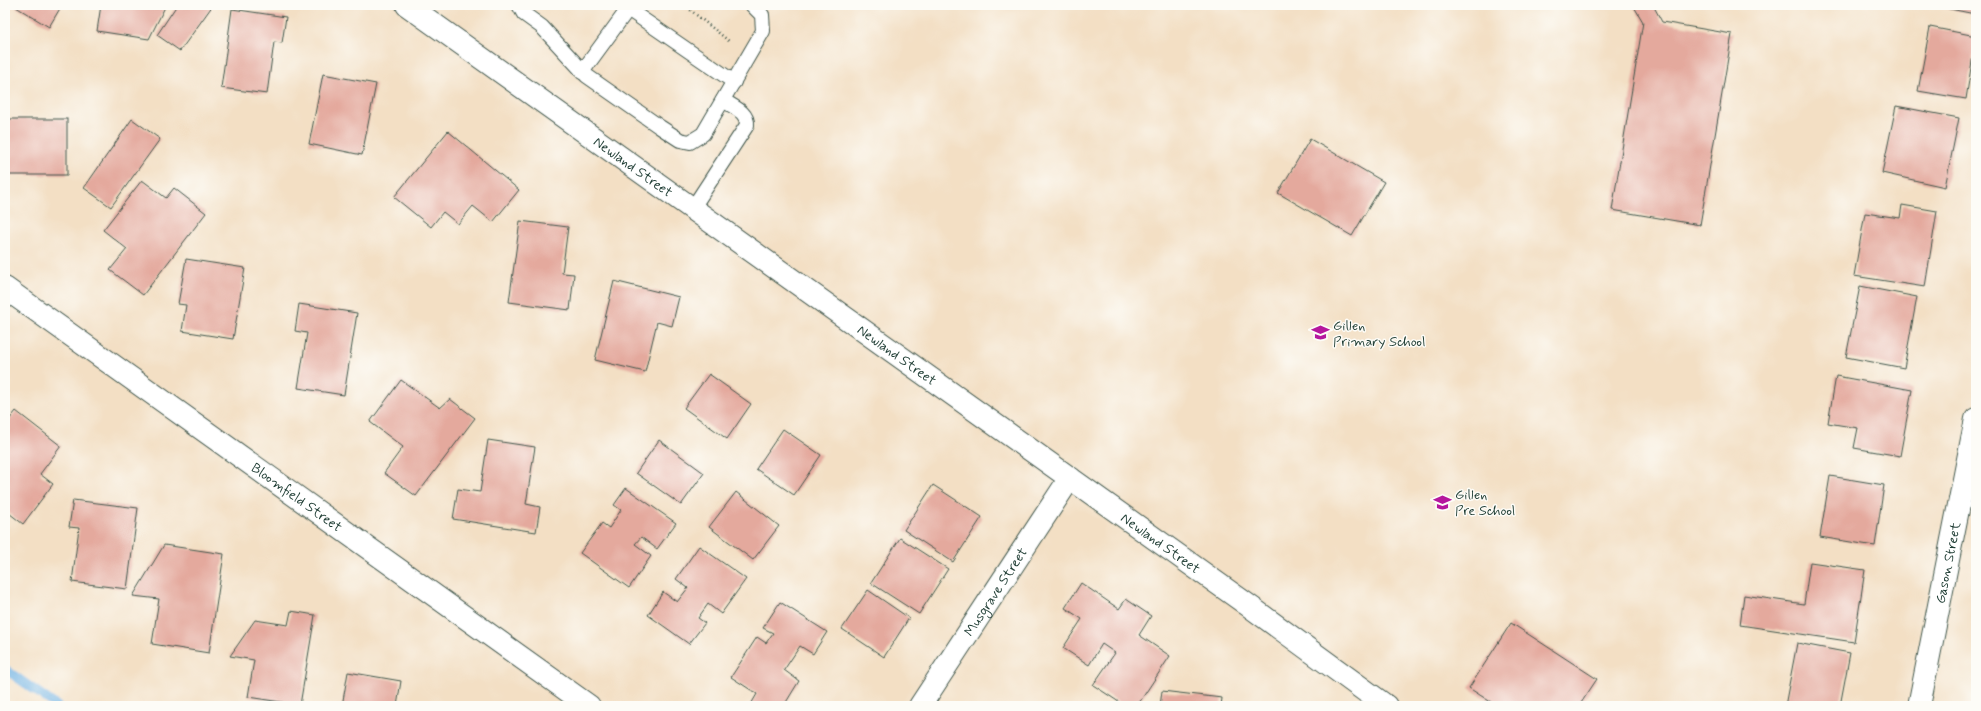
<svg xmlns="http://www.w3.org/2000/svg" width="1981" height="711" viewBox="0 0 1981 711" font-family="Mynerve,sans-serif">
	<style>
		.lines { fill: none; stroke-linecap: round; stroke-linejoin: round }
		.stream { stroke: #6eb1e3; stroke-width: 9 }
		.building { fill: #e4a99d }
		.lane-casing { stroke: #3f554a; stroke-width: 16 }
		.street-casing { stroke: #3f554a; stroke-width: 24 }
		.path { stroke: #3f554a; stroke-width: 2.5; stroke-dasharray: 1 3; stroke-linecap: butt }
		.lane { stroke: #fff; stroke-width: 14 }
		.street { stroke: #fff; stroke-width: 22 }
		.labels { text-anchor: middle; stroke-width: 3; stroke-linejoin: round; paint-order: stroke }
		.street-label { font-size: 14px; fill: #1f3d34; stroke: #fdfcf7 }
		.poi-label { font-size: 14px; fill: #1f3d34; stroke: #fdfcf7; text-anchor: start }
	</style>
	<rect width="100%" height="100%" fill="#fdfcf7"/>
	<filter id="ink" filterUnits="userSpaceOnUse"><feTurbulence type="fractalNoise" baseFrequency=".025" numOctaves="2"/><feDisplacementMap in="SourceGraphic" scale="8" xChannelSelector="R" yChannelSelector="G"/><feConvolveMatrix kernelMatrix="1 2 1 2 8 2 1 2 1" color-interpolation-filters="sRGB"/></filter>
	<filter id="wash" filterUnits="userSpaceOnUse"><feTurbulence type="fractalNoise" baseFrequency=".012" numOctaves="4" result="noise"/><feDisplacementMap in="SourceGraphic" scale="16" xChannelSelector="R" yChannelSelector="G"/><feGaussianBlur stdDeviation="0.9" result="paint"/><feColorMatrix in="noise" values="0 0 0 0 0 0 0 0 0 0 0 0 0 0 0 0 0 1.4 0 .05"/><feComposite in="paint" operator="in"/></filter>
	<g filter="url(#wash)">
		<rect width="100%" height="100%" fill="#f3dfc4"/>
		<g class="lines">
			<path class="stream" d="M5 669 57 706"/>
		</g>
		<g id="blocks">
			<g class="building">
				<path d="M17 5H62L49 27 16 7Z"/>
				<path d="M101 5H166L149 39 97 31Z"/>
				<path d="M177 5H213L180 51 157 35Z"/>
				<path d="M1633 5H1653L1662 22 1732 34 1700 225 1612 210 1643 22Z"/>
				<path d="M1976 5 1975 14 1935 6V5Z"/>
				<path d="M232 9 286 17 282 43 274 42 267 94 221 88Z"/>
				<path d="M1930 27 1976 36 1966 99 1918 91Z"/>
				<path d="M323 74 376 84 362 155 309 144Z"/>
				<path d="M1896 106 1959 118 1945 187 1882 173Z"/>
				<rect x="5" y="119" width="62" height="56"/>
				<path d="M132 119 160 139 111 207 84 188Z"/>
				<path d="M448 131 519 190 493 222 473 206 458 224 443 212 431 227 394 197Z"/>
				<path d="M1310 139 1384 182 1352 236 1278 193Z"/>
				<path d="M142 180 166 198 174 188 206 213 143 295 110 270 127 249 103 230Z"/>
				<path d="M1902 205 1937 211 1925 287 1854 276 1865 213 1900 218Z"/>
				<path d="M520 221 568 227 562 273 574 274 570 310 509 302Z"/>
				<path d="M186 259 245 268 233 339 182 331 186 305 178 304Z"/>
				<path d="M614 281 679 297 672 326 657 322 645 372 595 360Z"/>
				<path d="M1860 286 1917 297 1904 368 1846 357Z"/>
				<path d="M299 304 357 313 344 395 298 388 307 333 295 331Z"/>
				<path d="M709 374 751 404 727 439 684 408Z"/>
				<path d="M1836 376 1912 390 1900 456 1854 448 1858 428 1828 423Z"/>
				<path d="M401 380 440 408 450 399 475 418 416 496 384 473 403 447 370 422Z"/>
				<path d="M16 411 61 446 40 474 53 484 23 524 5 510V425Z"/>
				<path d="M783 429 821 455 794 495 756 469Z"/>
				<path d="M488 440 535 447 526 504 540 507 536 532 453 519 458 489 480 492Z"/>
				<path d="M659 440 704 473 681 505 636 473Z"/>
				<path d="M1830 476 1884 485 1875 546 1820 537Z"/>
				<path d="M933 485 982 517 953 562 904 530Z"/>
				<path d="M626 488 676 523 657 549 641 537 635 544 651 556 629 588 580 553 602 523 609 528 621 510 614 505Z"/>
				<path d="M736 492 779 526 753 560 709 527Z"/>
				<path d="M73 500 138 508 127 589 72 582 79 528 69 527Z"/>
				<path d="M900 538 948 569 919 614 871 583Z"/>
				<path d="M164 545 224 554 209 653 152 644 159 599 133 596Z"/>
				<path d="M699 546 746 579 721 614 708 604 698 618 705 623 689 644 648 615 663 592 677 602 688 588 676 579Z"/>
				<path d="M1810 562 1865 570 1854 642 1740 625 1744 595 1804 604Z"/>
				<path d="M1081 583 1119 609 1126 599 1151 616 1139 635 1170 656 1137 706H1125L1093 685 1115 653 1102 644 1089 665 1063 648 1082 619 1065 608Z"/>
				<path d="M868 590 909 618 884 657 842 629Z"/>
				<path d="M780 602 827 632 813 654 800 646 784 670 799 681 785 704 788 706H750L757 694 731 677 757 637 766 643 773 633 763 628Z"/>
				<path d="M291 611 315 615 300 705 248 697 254 660 230 656 255 620 288 625Z"/>
				<path d="M1511 623 1597 679 1579 706H1497L1469 688Z"/>
				<path d="M1797 643 1850 653 1840 706H1785Z"/>
				<path d="M348 672 401 681 397 706H342Z"/>
				<path d="M1162 691 1222 698 1221 706H1160Z"/>
			</g>
		</g>
	</g>
	<g filter="url(#ink)">
		<use href="#blocks" fill-opacity="0" stroke="#3f554a" stroke-width="1"/>
		<g class="lines">
			<defs>
				<g id="lane">
					<path d="M519 5 524 14 542 27 587 76 660 127 680 140 690 142 703 134 763 31 762 15 752 5"/>
					<path d="M622 5 734 82"/>
					<path d="M582 72 631 5"/>
					<path d="M692 209 747 125C748 112 733 107 723 100"/>
				</g>
				<g id="street">
					<path id="s1" d="M407 5 1252 608 1386 706"/>
					<path id="s2" d="M5 288 589 706"/>
					<path id="s3" d="M920 706 1070 478"/>
					<path id="s4" d="M1919 706 1976 419"/>
				</g>
			</defs>
			<use href="#lane" class="lane-casing"/>
			<use href="#street" class="street-casing"/>
			<path class="path" d="M684 5 730 42"/>
			<use href="#lane" class="lane"/>
			<use href="#street" class="street"/>
		</g>
	</g>
	<defs>
		<symbol id="school-bare" viewBox="-9 -9 18 18"><path d="M0-5L7-2L0 1L-7-2ZM-4 1L0 2.5L4 1V4Q0 6-4 4Z" fill="#b5179e" stroke="#fdfcf7" stroke-width="2.5" paint-order="stroke"/></symbol>
	</defs>
	<g fill-rule="evenodd">
		<use href="#school-bare" x="1308" y="320" width="25" height="25"/>
		<use href="#school-bare" x="1430" y="490" width="25" height="25"/>
	</g>
	<g class="labels">
		<g class="street-label">
			<text dy="5" stroke="none"><textPath href="#s1" startOffset="278">Newland Street</textPath></text>
			<text dy="5" stroke="none"><textPath href="#s1" startOffset="602">Newland Street</textPath></text>
			<text dy="5" stroke="none"><textPath href="#s2" startOffset="359">Bloomfield Street</textPath></text>
			<text dy="5" stroke="none"><textPath href="#s1" startOffset="926">Newland Street</textPath></text>
			<text dy="5" stroke="none"><textPath href="#s4" startOffset="146">Gason Street</textPath></text>
			<text dy="5" stroke="none"><textPath href="#s3" startOffset="137">Musgrave Street</textPath></text>
		</g>
		<g class="poi-label">
			<text x="1333" y="330">Gillen<tspan x="1333" dy="16">Primary School</tspan></text>
			<text x="1455" y="499">Gillen<tspan x="1455" dy="16">Pre School</tspan></text>
		</g>
	</g>
	<rect width="1981" height="711" fill="none" stroke="#fdfcf7" stroke-width="20"/>
</svg>
